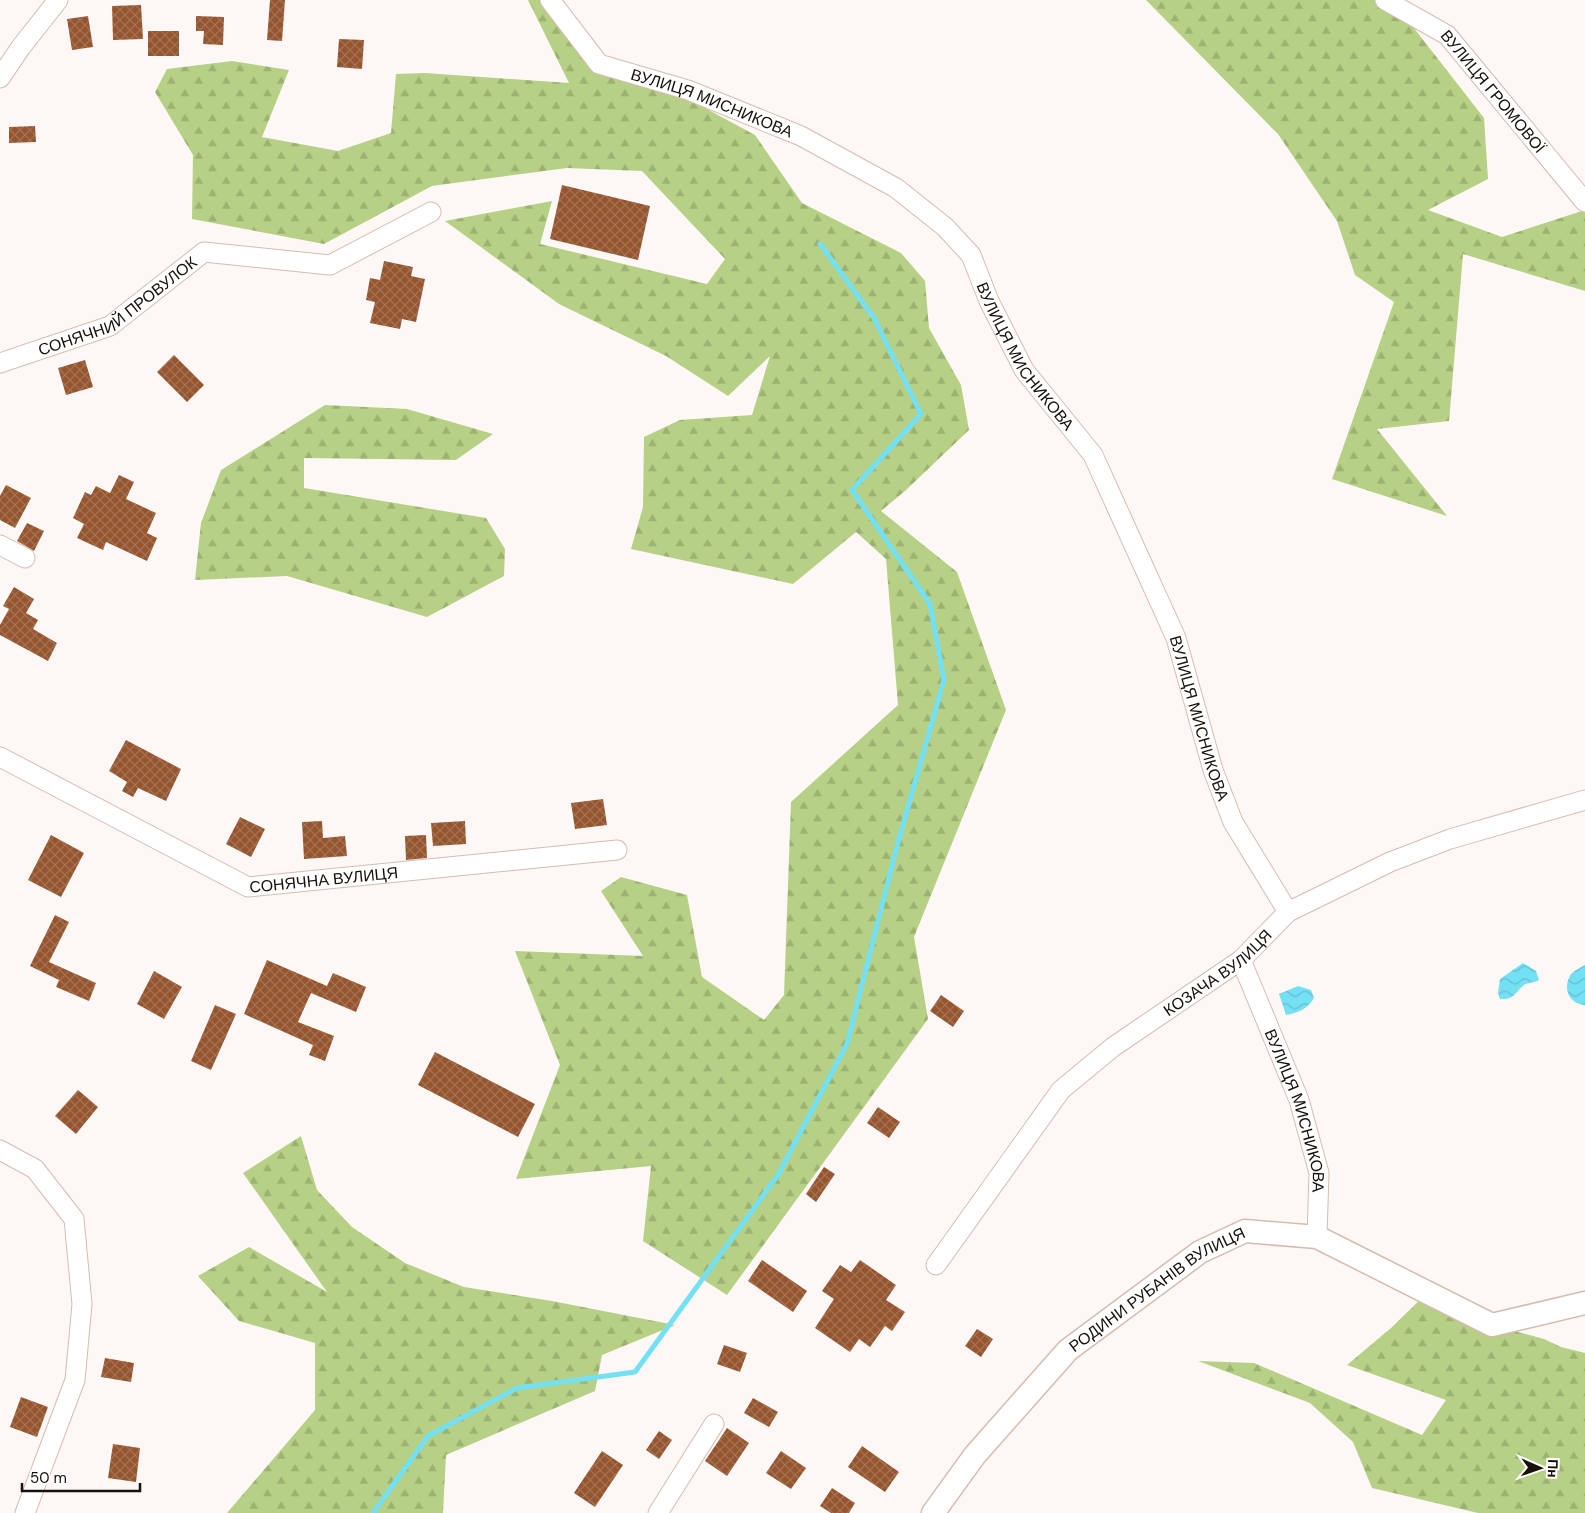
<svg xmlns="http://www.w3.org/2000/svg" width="1585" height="1513" viewBox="0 0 1585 1513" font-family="'DM Sans',sans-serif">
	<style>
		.forest { fill: url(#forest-firs) }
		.water { fill: url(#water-waves) }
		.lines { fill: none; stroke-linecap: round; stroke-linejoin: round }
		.stream { stroke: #74e0f4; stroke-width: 5 }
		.building { fill: url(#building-cross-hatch) }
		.minor-casing { stroke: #d6bcaf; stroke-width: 21 }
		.tertiary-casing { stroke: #d6bcaf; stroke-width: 25 }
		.minor { stroke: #fff; stroke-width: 19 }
		.tertiary { stroke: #fff; stroke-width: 22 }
		.labels { text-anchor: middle; stroke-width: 4; stroke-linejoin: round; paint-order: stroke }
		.street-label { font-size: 16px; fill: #18100b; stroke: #fff }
	</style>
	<defs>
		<pattern id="forest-firs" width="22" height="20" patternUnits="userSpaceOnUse" patternTransform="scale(1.25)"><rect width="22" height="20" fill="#b6d085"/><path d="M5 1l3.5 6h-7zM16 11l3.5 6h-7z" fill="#9cb272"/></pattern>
		<pattern id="water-waves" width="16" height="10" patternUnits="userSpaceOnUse" patternTransform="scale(1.25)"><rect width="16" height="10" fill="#74e0f4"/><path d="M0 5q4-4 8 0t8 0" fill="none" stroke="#64bfd0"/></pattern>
		<pattern id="building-cross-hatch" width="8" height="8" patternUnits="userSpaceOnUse" patternTransform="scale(1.25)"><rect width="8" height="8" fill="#97552d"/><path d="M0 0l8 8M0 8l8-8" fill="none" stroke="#a27256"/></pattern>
	</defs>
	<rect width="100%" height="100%" fill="#fdf8f5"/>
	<g class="forest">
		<path d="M528 0H543L610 72 679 94 755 135 802 203 901 253 925 281 929 328 961 385 969 430 905 491 881 511 957 572 1006 710 914 937 928 1019 727 1295 643 1241 651 1166 516 1179 560 1065 515 951 643 956 601 891 621 877 687 895 702 977 764 1020 784 995 791 802 898 705 886 559 856 532 793 584 631 549 643 507 644 437 680 420 752 415 770 356 728 396 666 356 559 304 445 221 552 201 540 244 707 284 725 259 642 171 567 168 432 186 324 244 192 219 193 155 155 92 167 69 232 61 289 70 262 137 338 151 391 133 396 74 425 73 569 83Z"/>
		<path d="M1146 0H1392L1484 118 1488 179 1428 210 1502 237 1585 210V291L1463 254 1449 421 1377 429 1447 516 1332 479 1394 302 1355 275 1337 221 1278 134Z"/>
		<path d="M325 405 407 409 493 434 456 460 304 458V488L486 518 505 549 504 576 427 617 287 576 195 580 201 523 221 470Z"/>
		<path d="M301 1136 317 1190 352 1227 405 1263 464 1287 552 1301 675 1325 602 1355 595 1391 446 1455 443 1513H227L315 1410V1343L239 1321 198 1276 249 1247 327 1292 243 1173Z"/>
		<path d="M1428 1292 1492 1325 1544 1339 1561 1347 1585 1353V1513H1478L1372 1488 1353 1442 1310 1403 1198 1361 1254 1363 1422 1435 1446 1400 1347 1365 1391 1328Z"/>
	</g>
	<g class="water">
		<path d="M1523 963 1536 971 1539 980C1534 983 1528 982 1524 985 1515 992 1515 1000 1500 999L1498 993 1500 979Z"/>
		<path d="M1585 965V1005C1569 1004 1562 988 1571 974 1575 970 1580 968 1585 965Z"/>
		<path d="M1298 986 1311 990 1314 998C1308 1009 1297 1013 1286 1015L1279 994Z"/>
	</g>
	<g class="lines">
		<path class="stream" d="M373 1513 428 1436 517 1388 635 1372 778 1175 847 1044 897 846 944 680 930 604 852 490 921 414 874 318 820 244"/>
	</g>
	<g class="building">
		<path d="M270 0H285L282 41 267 40Z"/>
		<path d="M141 5 143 39 113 40 112 6Z"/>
		<path d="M88 16 93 47 72 50 67 19Z"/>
		<path d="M196 16 224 17 223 45 203 44 204 31H196Z"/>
		<rect x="148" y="31" width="31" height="25"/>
		<path d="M339 39 364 40 362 69 337 67Z"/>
		<path d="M35 126 36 142 9 143V127Z"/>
		<path d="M562 185 650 206 638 260 550 239Z"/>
		<path d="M384 261 413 267 411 276 425 279 416 322 402 319 400 329 370 323 375 302 366 300 370 278 380 280Z"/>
		<path d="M174 355 204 385 187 402 157 372Z"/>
		<path d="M85 360 93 387 66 395 58 368Z"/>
		<path d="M119 475 134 482 126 499 156 513 147 533 157 538 147 561 106 542 103 550 77 538 84 524 73 518 85 492 91 495 96 486 110 493Z"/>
		<path d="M6 485 31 498 15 528 0 520V496Z"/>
		<path d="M27 523 44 531 34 551 17 541Z"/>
		<path d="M14 587 34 599 26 613 38 620 33 629 57 643 48 661 0 635V625L9 609 3 606Z"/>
		<path d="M126 740 181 769 166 801 138 788 133 797 122 791 127 782 109 771Z"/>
		<path d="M603 799 607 825 575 829 571 803Z"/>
		<path d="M240 817 265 829 251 857 226 844Z"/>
		<path d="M322 821 323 838 345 836 347 856 304 859 302 822Z"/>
		<path d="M465 821 466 844 433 846 431 823Z"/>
		<path d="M51 835 84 853 61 897 28 880Z"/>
		<path d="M426 835 427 858 406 860 405 836Z"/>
		<path d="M55 915 69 922 49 962 96 983 89 1001 56 987 59 980 30 966Z"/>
		<path d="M267 960 327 986 333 973 366 987 356 1012 311 993 298 1022 334 1036 325 1061 309 1055 313 1045 244 1014Z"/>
		<path d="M154 971 182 987 164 1019 137 1004Z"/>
		<path d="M941 995 964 1011 953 1027 930 1011Z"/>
		<path d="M215 1005 236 1014 211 1070 191 1061Z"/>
		<path d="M435 1052 535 1104 518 1137 418 1085Z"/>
		<path d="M78 1090 98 1107 76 1134 55 1116Z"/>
		<path d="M878 1107 900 1122 889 1138 867 1123Z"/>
		<path d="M824 1167 835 1174 816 1202 806 1194Z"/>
		<path d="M762 1260 807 1291 793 1312 748 1281Z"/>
		<path d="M860 1260 896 1285 886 1300 905 1312 892 1331 885 1326 870 1347 859 1339 850 1352 815 1328 834 1299 822 1291 840 1265 851 1272Z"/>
		<path d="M977 1329 993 1339 981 1357 965 1346Z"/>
		<path d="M724 1345 747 1353 740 1372 717 1364Z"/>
		<path d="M105 1358 134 1363 131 1382 101 1377Z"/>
		<path d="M21 1397 48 1407 37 1437 10 1427Z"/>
		<path d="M753 1398 778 1412 769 1427 744 1413Z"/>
		<path d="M727 1428 749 1443 727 1476 705 1461Z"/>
		<path d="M659 1431 672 1440 659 1459 646 1450Z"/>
		<path d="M113 1444 140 1448 136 1482 108 1478Z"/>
		<path d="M862 1446 899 1472 885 1492 848 1467Z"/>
		<path d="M602 1451 623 1465 595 1507 574 1493Z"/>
		<path d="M781 1451 806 1468 791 1489 766 1473Z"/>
		<path d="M832 1488 855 1503 849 1513H831L820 1506Z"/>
	</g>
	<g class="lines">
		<defs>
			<g id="minor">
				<path id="s1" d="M550 0 599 64 688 90 801 136 896 188 945 227 971 255 989 301 1024 370 1093 455 1176 638 1213 770 1233 822 1288 912"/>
				<path id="s2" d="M1385 0 1447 35 1585 202"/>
				<path d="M0 78 21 47 58 0"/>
				<path id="s3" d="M0 363 110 326 204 252 330 265 431 212"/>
				<path d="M0 545 25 558"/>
				<path id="s4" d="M0 757 248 887 617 850"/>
				<path id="s5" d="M1241 960 1299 1100 1319 1173 1317 1237"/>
				<path d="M0 1150 35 1169 74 1219 82 1304 75 1380 25 1513"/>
				<path id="s6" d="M936 1265 1061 1090 1113 1047 1241 960 1288 912 1390 862 1450 839 1585 800"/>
				<path d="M658 1513 714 1424"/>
			</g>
			<g id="tertiary">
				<path id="s7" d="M933 1513 975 1455 1068 1350 1200 1252 1245 1231 1317 1237 1492 1325 1585 1303"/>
			</g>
		</defs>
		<use href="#minor" class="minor-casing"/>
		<use href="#tertiary" class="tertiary-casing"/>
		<use href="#minor" class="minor"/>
		<use href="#tertiary" class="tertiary"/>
	</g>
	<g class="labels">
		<g class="street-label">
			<text dy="6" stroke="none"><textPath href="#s2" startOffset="144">ВУЛИЦЯ ГРОМОВОЇ</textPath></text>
			<text dy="6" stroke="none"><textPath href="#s1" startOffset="200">ВУЛИЦЯ МИСНИКОВА</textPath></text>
			<text dy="6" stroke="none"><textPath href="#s3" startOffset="132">СОНЯЧНИЙ ПРОВУЛОК</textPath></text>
			<text dy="6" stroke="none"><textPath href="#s1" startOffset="620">ВУЛИЦЯ МИСНИКОВА</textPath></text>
			<text dy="6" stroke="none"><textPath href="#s1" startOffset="1025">ВУЛИЦЯ МИСНИКОВА</textPath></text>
			<text dy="6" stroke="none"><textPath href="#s4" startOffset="356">СОНЯЧНА ВУЛИЦЯ</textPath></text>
			<text dy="6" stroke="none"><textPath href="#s6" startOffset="411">КОЗАЧА ВУЛИЦЯ</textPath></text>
			<text dy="6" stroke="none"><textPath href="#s5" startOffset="161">ВУЛИЦЯ МИСНИКОВА</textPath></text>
			<text dy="6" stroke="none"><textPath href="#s7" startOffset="320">РОДИНИ РУБАНІВ ВУЛИЦЯ</textPath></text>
		</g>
	</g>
	<g transform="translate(1540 1468) rotate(92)" stroke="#ffffff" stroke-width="4" paint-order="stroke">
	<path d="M0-4L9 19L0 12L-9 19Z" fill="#18100b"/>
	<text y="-8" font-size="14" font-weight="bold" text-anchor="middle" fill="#18100b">Пн</text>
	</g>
	<path d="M22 1483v8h118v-8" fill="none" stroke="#18100b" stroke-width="2.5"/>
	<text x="30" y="1483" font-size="15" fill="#18100b" stroke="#ffffff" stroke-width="4" paint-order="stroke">50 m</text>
</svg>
